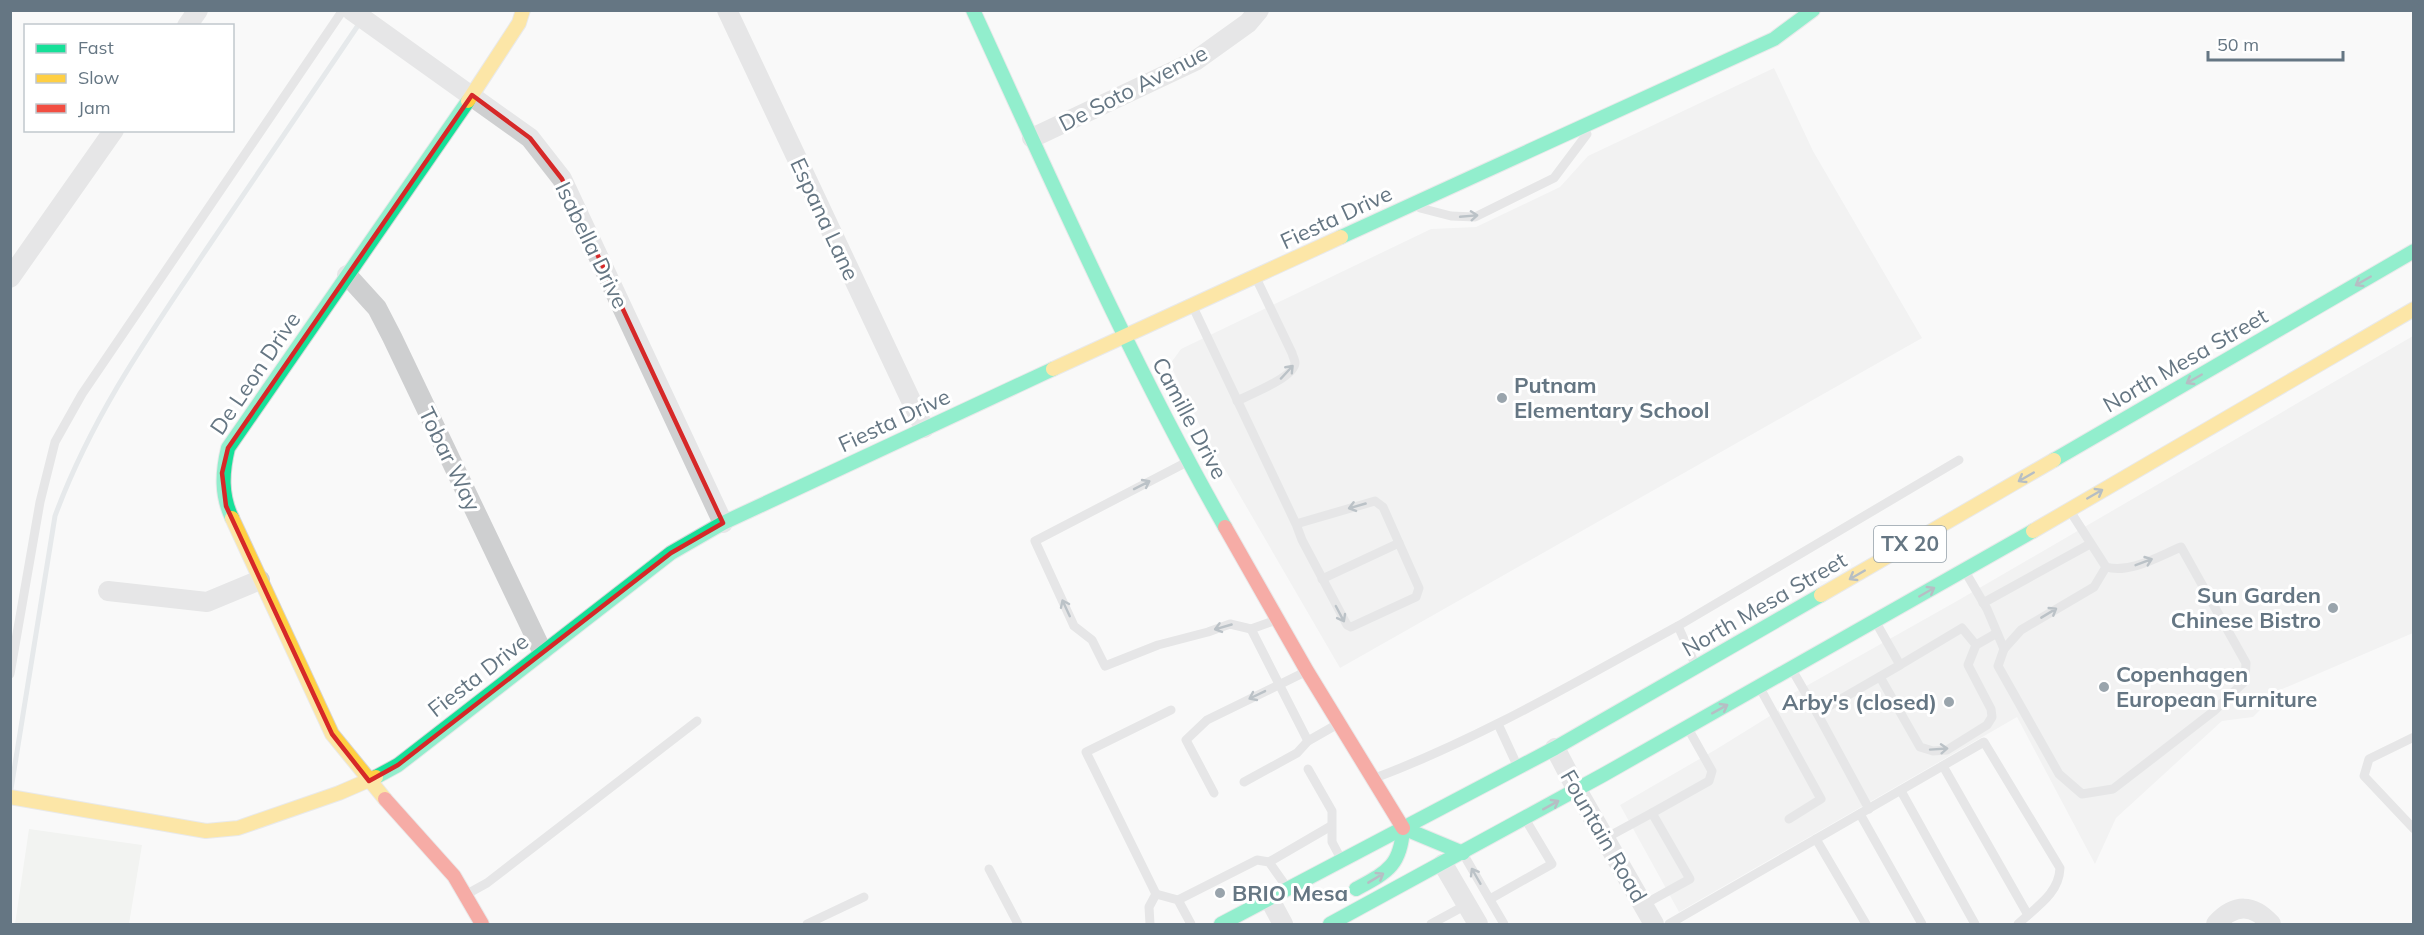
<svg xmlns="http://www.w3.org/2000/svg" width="2424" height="935" viewBox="0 0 2424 935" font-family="Mulish,sans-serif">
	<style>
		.built { fill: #e8e9e9 }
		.green { fill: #e8ebe6 }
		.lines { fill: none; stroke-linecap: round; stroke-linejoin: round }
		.stream { stroke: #ced6d9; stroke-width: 5 }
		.fast-casing { stroke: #d5d6d7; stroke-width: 16 }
		.slow-casing { stroke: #d5d6d7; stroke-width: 16 }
		.jam-casing { stroke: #d5d6d7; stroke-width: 16 }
		.lane { stroke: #cecfd0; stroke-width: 9 }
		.street { stroke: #cecfd0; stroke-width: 20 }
		.fast { stroke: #16e098; stroke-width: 14 }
		.slow { stroke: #ffcf43; stroke-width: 14 }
		.jam { stroke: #f24e42; stroke-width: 14 }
		.oneway { stroke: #707f8b }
		.oneway2 { stroke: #657683 }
		.marked { fill: none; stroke: #d62828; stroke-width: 4.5; stroke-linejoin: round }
		.poi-dot { fill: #99a4ac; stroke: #fff; stroke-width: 2 }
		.labels { text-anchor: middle; stroke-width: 6; stroke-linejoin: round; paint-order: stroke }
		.shield { fill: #fff; stroke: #939fa8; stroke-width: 1.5 }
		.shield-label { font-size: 21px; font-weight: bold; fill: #657683 }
		.street-label { font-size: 22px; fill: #657683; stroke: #fff }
		.poi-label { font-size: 22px; font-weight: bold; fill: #657683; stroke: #fff; text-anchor: start }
	</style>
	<rect width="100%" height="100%" fill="#f9f9f9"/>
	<g class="built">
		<path d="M1774 68 1813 151 1922 338 1340 668 1203 432 1170 364 1181 349 1431 229 1476 227 1560 187 1588 156Z"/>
		<path d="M2413 336V633L2280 690 2253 717 2222 721 2116 818 2095 864 2017 717 1679 912 1620 805 1715 750 1794 701 1792 694 1957 601Z"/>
	</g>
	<path class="green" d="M29 829 142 845 129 924H15Z"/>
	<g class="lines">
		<path class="stream" d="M11 789 55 516C92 416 149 335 208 247 259 172 310 96 361 21"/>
		<defs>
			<g id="fast">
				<path d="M973 10C1053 184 1130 360 1225 527"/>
				<path d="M1341 237 1774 39 1813 10"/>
				<path d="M2054 460 2414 251"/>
				<path d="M232 518C221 495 222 473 228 448L468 101"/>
				<path d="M376 777 398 765 671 553 723 523 1053 369"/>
				<path d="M1403 828 1463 853"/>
				<path d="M1356 889C1387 872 1401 866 1403 828"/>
				<path d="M1221 924 1555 748 1821 595"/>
				<path d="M1330 924 1603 775 2033 531"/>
			</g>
			<g id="slow">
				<path d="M468 101 519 23 523 10"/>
				<path d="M1053 369 1341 237"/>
				<path d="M232 518 332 734 385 799"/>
				<path d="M2033 531 2414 309"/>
				<path d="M1821 595 2054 460"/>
				<path d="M10 797 206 831 238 828 339 793 376 777"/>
			</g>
			<g id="jam">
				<path d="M1225 527 1307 671 1403 828"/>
				<path d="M385 799 454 876 482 924"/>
			</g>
		</defs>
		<use href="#fast" class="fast-casing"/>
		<use href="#slow" class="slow-casing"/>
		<use href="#jam" class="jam-casing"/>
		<g class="lane">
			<path d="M1420 208 1451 216 1475 217 1554 178 1587 134"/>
			<path d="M1193 307 1296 524 1302 540 1347 625 1351 627 1416 597 1419 588 1383 507 1375 501 1296 524"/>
			<path d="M1237 401C1250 394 1294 378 1295 363 1295 360 1293 357 1292 353L1257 280"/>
			<path d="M1187 462 1035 541 1074 626 1092 640 1105 666 1158 645 1208 632 1230 624 1251 629 1276 620"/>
			<path d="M2072 514 2106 567C2130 574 2159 556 2181 547L2246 663 2245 681 2214 711 2113 789 2082 794 2059 774 1998 666 2004 649 2021 630 2094 587 2106 567"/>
			<path d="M1966 573 1987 609 2004 649"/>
			<path d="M1322 579 1399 543"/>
			<path d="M1983 603 2090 544"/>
			<path d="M1251 629 1308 741"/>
			<path d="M1695 664 1678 626 1959 460"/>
			<path d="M1900 665 1962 628 1976 645"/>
			<path d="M1794 673 1817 713 1900 665 1878 626"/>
			<path d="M10 674 40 502 55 442 82 394 343 10"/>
			<path d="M1880 677 1920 747 1933 751 1947 750 1987 725 1992 717 1991 709 1968 665 1976 645 1997 633"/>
			<path d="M1761 690 1821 799 1789 819"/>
			<path d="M1817 713 1869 809"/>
			<path d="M1498 724 1516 763"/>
			<path d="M2414 737 2369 759 2364 776 2414 829"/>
			<path d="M1943 766 2028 915"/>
			<path d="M1308 769 1332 811V842L1340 857"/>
			<path d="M1375 778C1482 738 1579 680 1678 626"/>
			<path d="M1244 782 1297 753 1308 741 1336 725"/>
			<path d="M1901 791 1975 924"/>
			<path d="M1214 793 1186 740 1207 720 1305 672"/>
			<path d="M1652 813 1709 781 1712 771 1690 732"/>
			<path d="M1860 814 1922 924"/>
			<path d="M1604 839 1652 813 1690 879 1643 905"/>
			<path d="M1816 839 1866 924"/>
			<path d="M1465 857 1504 924"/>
			<path d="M1269 862 1331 826"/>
			<path d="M989 869 1018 924"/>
			<path d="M467 894 487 883 697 721"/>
			<path d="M1156 894 1086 752 1171 710"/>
			<path d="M1490 899 1552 864 1527 822"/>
			<path d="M1178 900 1257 860 1269 862 1286 886"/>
			<path d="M807 924 864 897"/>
			<path d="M1150 924 1149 907 1156 894 1178 900 1191 924"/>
			<path d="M1431 924 1466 905"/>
			<path d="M1669 924 1984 742 2060 868C2059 894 2036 907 2018 924"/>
		</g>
		<g class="street">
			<path d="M351 10 530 138 562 179 723 523"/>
			<path d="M727 10 924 428"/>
			<path d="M187 26 198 10"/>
			<path d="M1032 138 1195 61 1248 23 1259 10"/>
			<path d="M347 275 377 308 392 337 542 651"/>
			<path d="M10 278 114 130"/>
			<path d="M108 591 207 602 260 580"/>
			<path d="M1555 748 1577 790 1654 924"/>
			<path d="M1443 864 1478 924"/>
			<path d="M1270 900 1283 924"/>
			<path d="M2216 924C2235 903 2253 904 2271 924"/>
		</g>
		<use href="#fast" class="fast"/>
		<use href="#slow" class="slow"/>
		<use href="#jam" class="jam"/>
	</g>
	<defs><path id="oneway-shaft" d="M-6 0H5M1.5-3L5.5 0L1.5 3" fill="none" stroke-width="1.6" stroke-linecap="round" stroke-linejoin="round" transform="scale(1.5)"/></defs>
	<g class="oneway">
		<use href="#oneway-shaft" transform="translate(1469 216) rotate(-5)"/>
		<use href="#oneway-shaft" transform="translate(1287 372) rotate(-47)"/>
		<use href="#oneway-shaft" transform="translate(1142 485) rotate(-27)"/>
		<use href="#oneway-shaft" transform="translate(1357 506) rotate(164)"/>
		<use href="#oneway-shaft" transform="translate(2144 562) rotate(-21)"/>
		<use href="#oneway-shaft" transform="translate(1066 608) rotate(-115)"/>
		<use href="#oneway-shaft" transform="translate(2049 613) rotate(-31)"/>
		<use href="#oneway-shaft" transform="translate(1340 614) rotate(62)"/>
		<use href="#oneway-shaft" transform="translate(1223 627) rotate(164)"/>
		<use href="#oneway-shaft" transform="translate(1257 695) rotate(154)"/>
		<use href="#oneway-shaft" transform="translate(1939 749) rotate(-4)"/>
		<use href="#oneway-shaft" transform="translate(1476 876) rotate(-120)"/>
	</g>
	<g class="oneway2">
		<use href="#oneway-shaft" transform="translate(2363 281) rotate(150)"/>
		<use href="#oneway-shaft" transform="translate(2194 379) rotate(150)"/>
		<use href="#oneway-shaft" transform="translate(2026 477) rotate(150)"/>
		<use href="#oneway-shaft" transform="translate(2095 494) rotate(-30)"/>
		<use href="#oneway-shaft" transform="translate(1857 575) rotate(150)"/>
		<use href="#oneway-shaft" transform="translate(1927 592) rotate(-30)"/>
		<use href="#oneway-shaft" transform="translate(1720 709) rotate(-29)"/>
		<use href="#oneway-shaft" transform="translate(1551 805) rotate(-29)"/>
		<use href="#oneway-shaft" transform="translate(1376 878) rotate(-31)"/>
	</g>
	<path d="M0 0H2424V935H0ZM472 95 530 138 562 179 723 523 671 553 398 765 369 781 332 734 226 506 222 473 228 448Z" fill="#f9f9f9" fill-opacity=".55" fill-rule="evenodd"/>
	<path class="marked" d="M472 95 530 138 562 179 723 523 671 553 398 765 369 781 332 734 226 506 222 473 228 448Z"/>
	<g class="poi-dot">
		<circle cx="1502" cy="398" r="6"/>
		<circle cx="2333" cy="608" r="6"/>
		<circle cx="2104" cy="687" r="6"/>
		<circle cx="1949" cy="702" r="6"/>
		<circle cx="1220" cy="893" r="6"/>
	</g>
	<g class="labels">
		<rect class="shield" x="1874" y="526" width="72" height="36" rx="4.5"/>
		<g class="shield-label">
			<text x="1910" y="551">TX 20</text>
		</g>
		<g class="street-label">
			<text transform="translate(1133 88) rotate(-27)" y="8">De Soto Avenue</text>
			<text transform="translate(1336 217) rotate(-25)" y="8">Fiesta Drive</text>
			<text transform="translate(825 219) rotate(65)" y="8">Espana Lane</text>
			<text transform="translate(592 245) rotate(64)" y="8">Isabella Drive</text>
			<text transform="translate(2185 360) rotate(-30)" y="8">North Mesa Street</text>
			<text transform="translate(255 373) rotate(-56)" y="8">De Leon Drive</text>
			<text transform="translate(1190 418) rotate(62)" y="8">Camille Drive</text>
			<text transform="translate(894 420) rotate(-25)" y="8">Fiesta Drive</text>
			<text transform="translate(450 459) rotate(64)" y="8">Tobar Way</text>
			<text transform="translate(1764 604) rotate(-30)" y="8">North Mesa Street</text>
			<text transform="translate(478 675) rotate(-38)" y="8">Fiesta Drive</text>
			<text transform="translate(1604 836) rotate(60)" y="8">Fountain Road</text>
		</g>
		<g class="poi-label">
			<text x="1514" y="393">Putnam<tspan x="1514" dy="25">Elementary School</tspan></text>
			<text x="2321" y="603" text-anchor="end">Sun Garden<tspan x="2321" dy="25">Chinese Bistro</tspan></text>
			<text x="2116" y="682">Copenhagen<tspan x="2116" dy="25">European Furniture</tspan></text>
			<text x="1937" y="710" text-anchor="end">Arby's (closed)</text>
			<text x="1232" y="901">BRIO Mesa</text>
		</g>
	</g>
	<rect width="2424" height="935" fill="none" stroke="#657683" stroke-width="24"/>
	<rect x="24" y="24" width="210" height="108" fill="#ffffff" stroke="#c1c8cd" stroke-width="1.5"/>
	<rect x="36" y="44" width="30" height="9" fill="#16e098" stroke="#c1c8cd" stroke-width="1.5"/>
	<text x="78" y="54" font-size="18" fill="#657683">Fast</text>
	<rect x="36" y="74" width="30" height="9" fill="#ffcf43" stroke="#c1c8cd" stroke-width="1.5"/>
	<text x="78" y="84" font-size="18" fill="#657683">Slow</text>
	<rect x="36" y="104" width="30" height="9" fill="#f24e42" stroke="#c1c8cd" stroke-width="1.5"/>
	<text x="78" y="114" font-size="18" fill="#657683">Jam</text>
	<path d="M2208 51v9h135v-9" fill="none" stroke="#657683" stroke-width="3"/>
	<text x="2217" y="51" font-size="18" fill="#657683" stroke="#ffffff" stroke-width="4.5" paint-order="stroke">50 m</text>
</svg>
